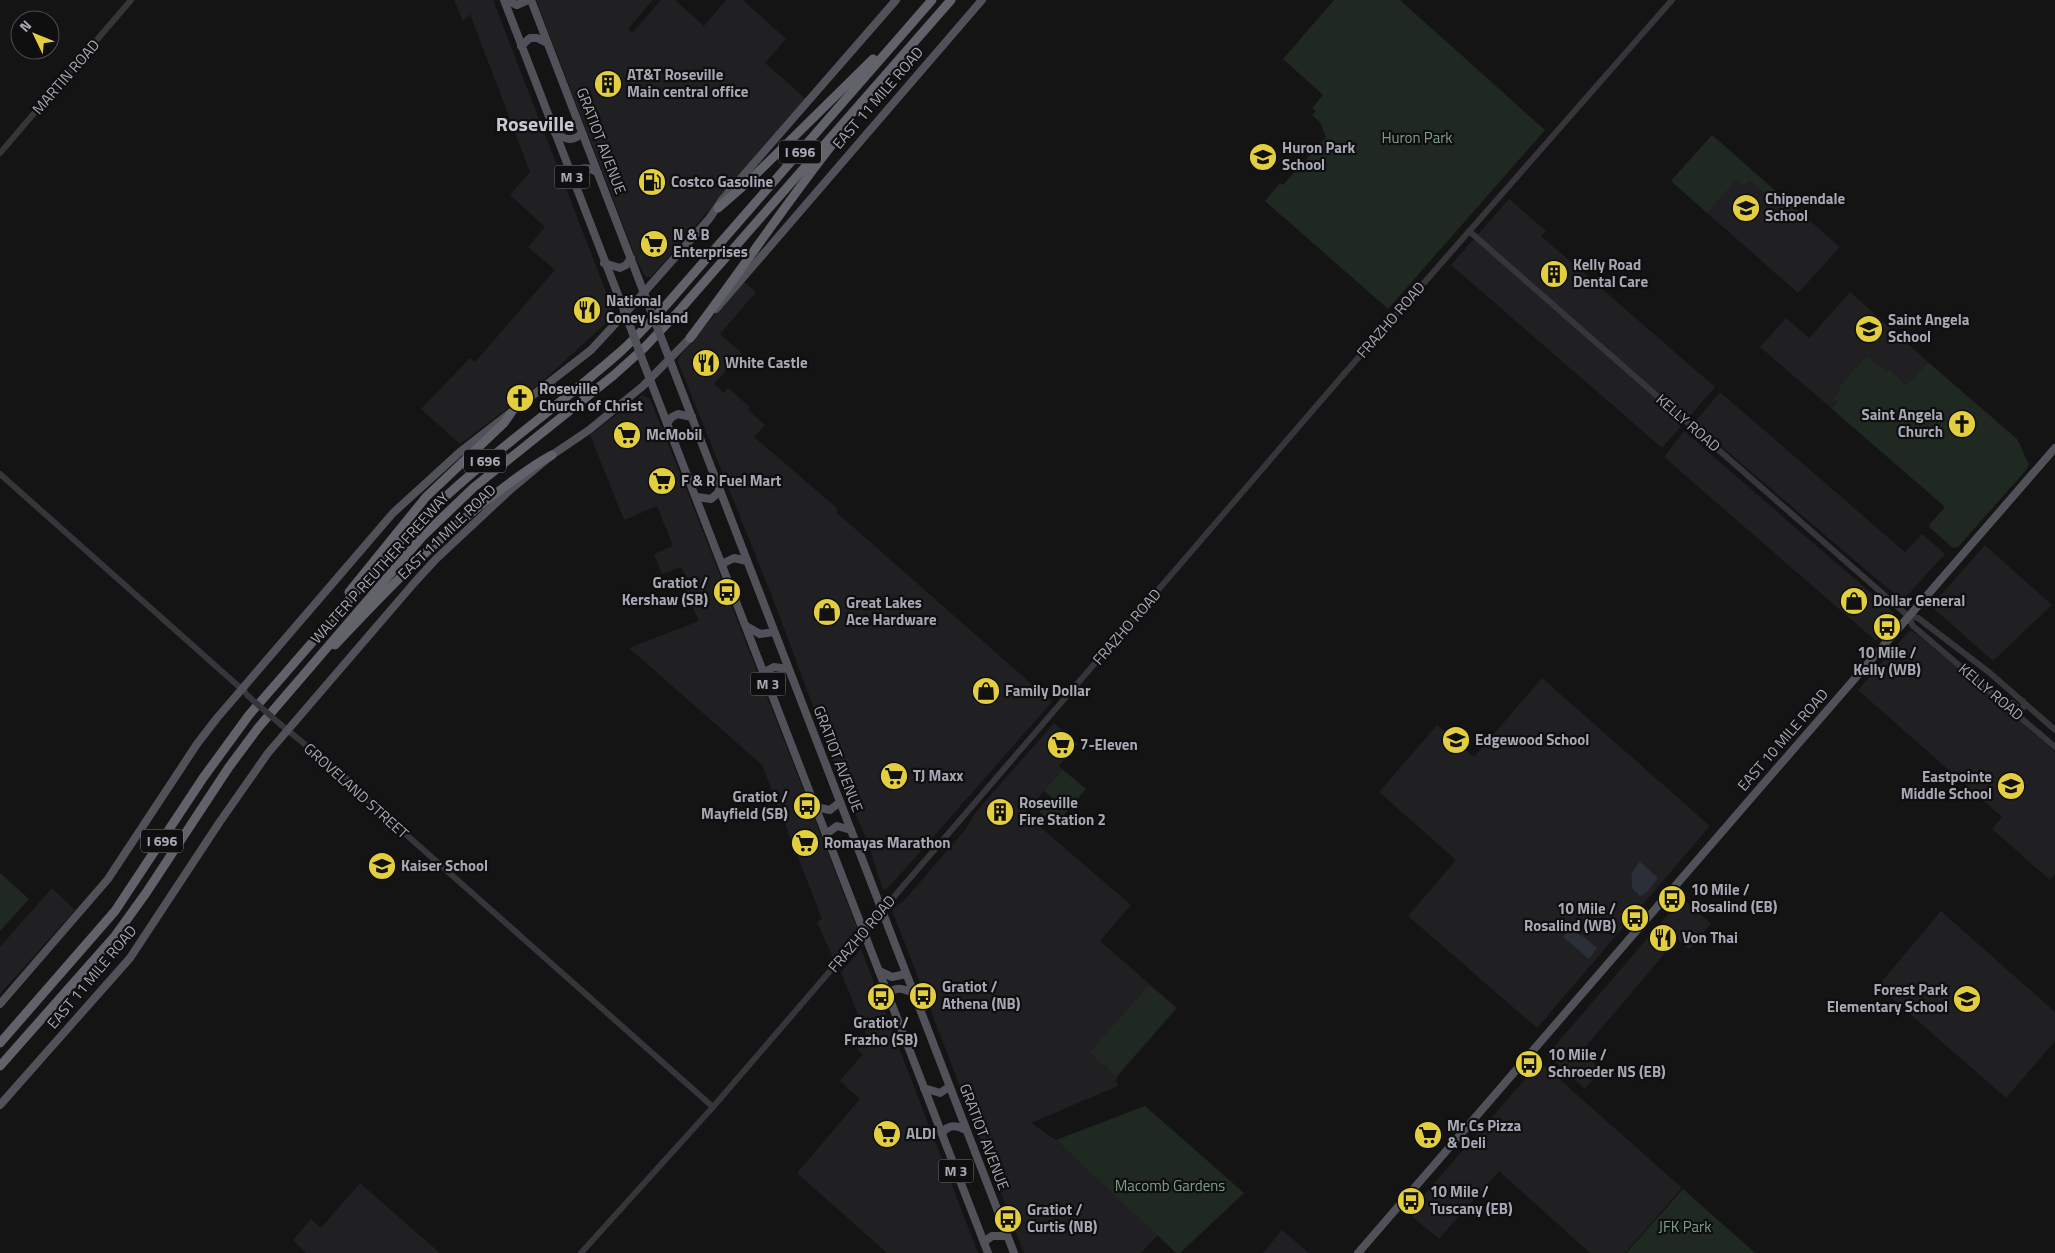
<svg xmlns="http://www.w3.org/2000/svg" width="2055" height="1253" viewBox="0 0 2055 1253" font-family="'Titillium Web',sans-serif">
	<style>
		.built { fill: #202022 }
		.green { fill: #202822 }
		.water { fill: #2b2f38 }
		.lines { fill: none; stroke-linecap: round; stroke-linejoin: round }
		.minor { stroke: #35353a; stroke-width: 6 }
		.major { stroke: #515159; stroke-width: 8 }
		.highway { stroke: #62626a; stroke-width: 9 }
		.minor-bridge { stroke: #35353a; stroke-width: 6 }
		.major-bridge { stroke: #515159; stroke-width: 8 }
		.labels { text-anchor: middle; stroke-width: 4.5; stroke-linejoin: round; paint-order: stroke }
		.shield { fill: #0f0f10; stroke: #797a83; stroke-width: 1 }
		.shield-label { font-size: 14px; font-weight: bold; fill: #a7a8b4 }
		.poi-label { font-size: 15px; font-weight: bold; fill: #a7a8b4; stroke: #0f0f10; text-anchor: start }
		.street-label { font-size: 15px; fill: #a7a8b4; stroke: #0f0f10 }
		.park-label { font-size: 15px; fill: #7f9e88; stroke: #0f0f10 }
		.district-label { font-size: 20px; font-weight: bold; fill: #c7c8d1; stroke: #0f0f10 }
	</style>
	<rect width="100%" height="100%" fill="#141415"/>
	<g class="built">
		<path d="M454 0H493L615 315 536 387 460 444 421 409 470 358 475 362 555 270 528 247 545 227 510 195 530 172 470 14 463 21Z"/>
		<path d="M536 0H653L628 29 632 33 661 0H675L704 26 726 0H743L786 39 765 63 806 99 651 277H646L644 274 637 261Z"/>
		<path d="M1712 135 1840 247 1798 293 1671 181Z"/>
		<path d="M1509 199 1546 231 1541 236 1715 387 1662 448 1451 265Z"/>
		<path d="M743 281 756 292 720 334 742 353 714 384 724 393 728 388 750 407 748 410 765 425 754 437 838 509 836 512 1052 702 889 887 883 890 868 843 834 763 773 599 678 362 679 357Z"/>
		<path d="M1850 292 1928 362 1909 383 1904 384 1889 369 1886 372 1841 390 1837 401 1831 408 1760 347 1786 318 1809 338Z"/>
		<path d="M1720 392 1905 552 1922 534 1945 554 1903 600 1880 582 1694 423Z"/>
		<path d="M642 395 650 399 681 475 857 928 833 958 817 922 822 919 762 765 629 648 699 621 685 591 692 588 681 567 662 574 654 554 673 546 657 506 624 520 590 435Z"/>
		<path d="M1684 431 1893 612 1896 618 1876 641 1664 457Z"/>
		<path d="M1985 545 2052 605 1993 661 1931 606Z"/>
		<path d="M1910 630 1918 635 1986 691 2055 752V874L2050 880 1992 829 2002 817 1858 690Z"/>
		<path d="M1542 678 1710 826 1537 1028 1408 916 1456 860 1379 792 1437 725 1474 757Z"/>
		<path d="M1054 723 1078 744 1059 766 1062 769 1025 814 1131 905 1100 941 1177 1008 1117 1077 1116 1080 1118 1086 1031 1123 1056 1140 1158 1235 1141 1253H1024L892 910 898 904 902 903 965 830 976 812Z"/>
		<path d="M52 888 75 910 0 994V947Z"/>
		<path d="M1682 898 1711 924 1689 949 1677 939 1582 1051 1601 1070 1585 1089 1547 1055Z"/>
		<path d="M1941 911 2055 1012V1041L2006 1098 1878 986Z"/>
		<path d="M861 949 978 1253H887L797 1173 860 1099 840 1081 863 1054 857 1049 867 1037 841 972Z"/>
		<path d="M1540 1062 1682 1188 1625 1253H1590L1499 1171 1439 1239 1408 1213Z"/>
		<path d="M360 1183 440 1253H306L293 1240 311 1219 321 1228Z"/>
		<path d="M1282 1230 1309 1253H1263Z"/>
	</g>
	<g class="green">
		<path d="M1334 0H1400L1545 130 1388 309 1265 201 1280 183 1283 185 1326 137 1320 122 1312 115 1316 111 1312 108 1323 95 1283 59Z"/>
		<path d="M1712 135 1808 220 1802 226 1749 180 1743 186 1736 180 1707 213 1671 181Z"/>
		<path d="M1867 356 1886 372 1889 369 1904 384 1909 383 1928 362 2017 439C2022 447 2024 456 2029 464L2027 469 1958 547 1953 548 1930 528 1929 525 1945 507 1831 408 1837 402 1834 398 1841 390 1839 387Z"/>
		<path d="M1062 769 1086 789 1055 825 1039 812 1052 797 1044 791Z"/>
		<path d="M0 873 29 899 0 931Z"/>
		<path d="M1149 985 1176 1008 1116 1076 1090 1052Z"/>
		<path d="M1145 1106 1244 1193 1180 1253H1176L1056 1140Z"/>
		<path d="M1683 1189 1755 1253H1626Z"/>
	</g>
	<g class="water">
		<path d="M1640 862 1658 878 1646 893 1640 896 1633 890C1630 878 1631 870 1640 862Z"/>
		<path d="M1570 929 1585 938 1597 948 1589 959 1563 937Z"/>
	</g>
	<g class="lines">
		<g class="minor">
			<path d="M0 153 131 0"/>
			<path d="M1469 231 1907 615 1913 626 2055 747"/>
			<path d="M0 474 245 692"/>
			<path d="M1907 615 1918 618 1990 673 2055 730"/>
			<path d="M2012 703 2019 709H2022L2024 706 2023 701"/>
			<path d="M280 724 345 777 383 814 713 1107"/>
			<path d="M581 1253 713 1107 1344 374 1672 0"/>
		</g>
		<g class="major">
			<path d="M504 0 630 326"/>
			<path d="M506 0 517 5 528 0"/>
			<path d="M531 0 649 306"/>
			<path d="M521 46 530 38H537L547 43"/>
			<path d="M555 133C566 140 573 142 582 133"/>
			<path d="M572 177C579 166 588 166 598 173"/>
			<path d="M604 263 620 268 626 265 631 258"/>
			<path d="M716 309 982 0"/>
			<path d="M664 345 1014 1253"/>
			<path d="M644 364 988 1253"/>
			<path d="M667 423 672 417 678 414 692 417"/>
			<path d="M697 497 711 499 720 491"/>
			<path d="M722 564 734 558 747 561"/>
			<path d="M746 626 760 634 774 632"/>
			<path d="M764 672 774 667 788 669"/>
			<path d="M816 807 830 810 840 802"/>
			<path d="M826 834 837 826 851 830"/>
			<path d="M879 971 892 977 906 974"/>
			<path d="M888 995C895 985 904 989 913 993"/>
			<path d="M0 1004 108 879 197 744 217 718 393 513 460 452 591 350 639 298 709 219 722 200 896 0"/>
			<path d="M924 1088 940 1093 949 1087"/>
			<path d="M0 1105 130 958 219 823 268 753 414 583 436 559 510 490 552 455 589 430 643 386 694 334"/>
			<path d="M942 1133C949 1124 956 1125 966 1130"/>
			<path d="M984 1242 992 1236H1007"/>
			<path d="M1358 1253C1591 985 1821 715 2055 448"/>
		</g>
		<g class="highway">
			<path d="M718 208 749 181 873 59"/>
			<path d="M690 338C742 270 789 198 843 131"/>
			<path d="M349 592 426 497 504 423 511 413"/>
			<path d="M335 645C386 591 438 536 499 491 516 478 533 465 552 455"/>
			<path d="M0 1043 115 911 203 778 249 715 402 539C468 469 547 416 619 353 636 338 651 321 667 304L932 0"/>
			<path d="M0 1066 115 936 146 893 229 767 258 728 422 537 473 488 614 375 644 348 678 312 951 0"/>
		</g>
		<path class="minor-bridge" d="M247 695 280 724"/>
		<g class="major-bridge">
			<path d="M649 306 664 345"/>
			<path d="M630 326 644 364"/>
		</g>
	</g>
	<defs>
		<symbol id="building-disc" viewBox="-11 -11 22 22"><circle r="9.5" fill="#e2ce3f" stroke="#0f0f10"/><path d="M-4-6H4V6H1V3H-1V6H-4ZM-2.5-4.3h1.7v1.8h-1.7ZM.8-4.3h1.7v1.8H.8ZM-2.5-1h1.7V.8h-1.7ZM.8-1h1.7V.8H.8Z" fill="#111"/></symbol>
		<symbol id="school-disc" viewBox="-11 -11 22 22"><circle r="9.5" fill="#e2ce3f" stroke="#0f0f10"/><path d="M0-5L7-2L0 1L-7-2ZM-4 1L0 2.5L4 1V4Q0 6-4 4Z" fill="#111"/></symbol>
		<symbol id="fuel-disc" viewBox="-11 -11 22 22"><circle r="9.5" fill="#e2ce3f" stroke="#0f0f10"/><path d="M-5.5-6h7V0h2V4h1.3V-2.5L3-4.5l.8-.8L6-3V5H2.5V1h-1V6h-7ZM-4.2-4.7v3.2H.2V-4.7Z" fill="#111"/></symbol>
		<symbol id="supermarket-disc" viewBox="-11 -11 22 22"><circle r="9.5" fill="#e2ce3f" stroke="#0f0f10"/><path d="M-6-5.5h2.5l.6 2H6L4.5 2H-2.5L-4.4-4H-6ZM-1.5 3.2a1.3 1.3 0 1 0 .1 0ZM3 3.2a1.3 1.3 0 1 0 .1 0Z" fill="#111"/></symbol>
		<symbol id="restaurant-disc" viewBox="-11 -11 22 22"><circle r="9.5" fill="#e2ce3f" stroke="#0f0f10"/><path d="M-5-6h1v4h1v-4h1v4h1v-4h1v5L-1.5 .5V6h-2V.5L-5-1ZM5-6V6H3V1.5H1.5Q1.5-4 5-6Z" fill="#111"/></symbol>
		<symbol id="church-disc" viewBox="-11 -11 22 22"><circle r="9.5" fill="#e2ce3f" stroke="#0f0f10"/><path d="M-1.2-6h2.4v3.5h3.3v2.4h-3.3V6h-2.4V-.1h-3.3v-2.4h3.3Z" fill="#111"/></symbol>
		<symbol id="bus-disc" viewBox="-11 -11 22 22"><circle r="9.5" fill="#e2ce3f" stroke="#0f0f10"/><path d="M-5-6H5V4H4V6H2V4H-2V6H-4V4H-5ZM-3.5-4V0h7V-4ZM-3.5 1.2v1.5H-2V1.2ZM2 1.2v1.5H3.5V1.2Z" fill="#111"/></symbol>
		<symbol id="shop-disc" viewBox="-11 -11 22 22"><circle r="9.5" fill="#e2ce3f" stroke="#0f0f10"/><path d="M-5-2.5h2.3a2.7 3.5 0 0 1 5.4 0H5L5.5 6h-11ZM-1.5-2.5h3a1.5 2.3 0 0 0-3 0Z" fill="#111"/></symbol>
	</defs>
	<g fill-rule="evenodd">
		<use href="#building-disc" x="592" y="68" width="32" height="32"/>
		<use href="#school-disc" x="1247" y="141" width="32" height="32"/>
		<use href="#fuel-disc" x="636" y="166" width="32" height="32"/>
		<use href="#school-disc" x="1730" y="192" width="32" height="32"/>
		<use href="#supermarket-disc" x="638" y="228" width="32" height="32"/>
		<use href="#building-disc" x="1538" y="258" width="32" height="32"/>
		<use href="#restaurant-disc" x="571" y="294" width="32" height="32"/>
		<use href="#school-disc" x="1853" y="313" width="32" height="32"/>
		<use href="#restaurant-disc" x="690" y="347" width="32" height="32"/>
		<use href="#church-disc" x="504" y="382" width="32" height="32"/>
		<use href="#church-disc" x="1946" y="408" width="32" height="32"/>
		<use href="#supermarket-disc" x="611" y="419" width="32" height="32"/>
		<use href="#supermarket-disc" x="646" y="465" width="32" height="32"/>
		<use href="#bus-disc" x="711" y="576" width="32" height="32"/>
		<use href="#shop-disc" x="1838" y="585" width="32" height="32"/>
		<use href="#shop-disc" x="811" y="596" width="32" height="32"/>
		<use href="#bus-disc" x="1871" y="611" width="32" height="32"/>
		<use href="#shop-disc" x="970" y="675" width="32" height="32"/>
		<use href="#school-disc" x="1440" y="724" width="32" height="32"/>
		<use href="#supermarket-disc" x="1045" y="729" width="32" height="32"/>
		<use href="#supermarket-disc" x="878" y="760" width="32" height="32"/>
		<use href="#school-disc" x="1995" y="770" width="32" height="32"/>
		<use href="#bus-disc" x="791" y="790" width="32" height="32"/>
		<use href="#building-disc" x="984" y="796" width="32" height="32"/>
		<use href="#supermarket-disc" x="789" y="827" width="32" height="32"/>
		<use href="#school-disc" x="366" y="850" width="32" height="32"/>
		<use href="#bus-disc" x="1656" y="883" width="32" height="32"/>
		<use href="#bus-disc" x="1619" y="902" width="32" height="32"/>
		<use href="#restaurant-disc" x="1647" y="922" width="32" height="32"/>
		<use href="#bus-disc" x="907" y="980" width="32" height="32"/>
		<use href="#bus-disc" x="865" y="981" width="32" height="32"/>
		<use href="#school-disc" x="1951" y="983" width="32" height="32"/>
		<use href="#bus-disc" x="1513" y="1048" width="32" height="32"/>
		<use href="#supermarket-disc" x="871" y="1118" width="32" height="32"/>
		<use href="#supermarket-disc" x="1412" y="1119" width="32" height="32"/>
		<use href="#bus-disc" x="1395" y="1185" width="32" height="32"/>
		<use href="#bus-disc" x="992" y="1203" width="32" height="32"/>
	</g>
	<g class="labels">
		<g class="shield">
			<rect x="779" y="140.5" width="42" height="23" rx="4"/>
			<rect x="554.5" y="165.5" width="35" height="23" rx="4"/>
			<rect x="464" y="449.5" width="42" height="23" rx="4"/>
			<rect x="750.5" y="672.5" width="35" height="23" rx="4"/>
			<rect x="141" y="829.5" width="42" height="23" rx="4"/>
			<rect x="938.5" y="1159.5" width="35" height="23" rx="4"/>
		</g>
		<g class="shield-label">
			<text x="800" y="157">I 696</text>
			<text x="572" y="182">M 3</text>
			<text x="485" y="466">I 696</text>
			<text x="768" y="689">M 3</text>
			<text x="162" y="846">I 696</text>
			<text x="956" y="1176">M 3</text>
		</g>
		<g class="poi-label">
			<text x="627" y="80">AT&amp;T Roseville<tspan x="627" dy="17">Main central office</tspan></text>
			<text x="1282" y="153">Huron Park<tspan x="1282" dy="17">School</tspan></text>
			<text x="671" y="187">Costco Gasoline</text>
			<text x="1765" y="204">Chippendale<tspan x="1765" dy="17">School</tspan></text>
			<text x="673" y="240">N &amp; B<tspan x="673" dy="17">Enterprises</tspan></text>
			<text x="1573" y="270">Kelly Road<tspan x="1573" dy="17">Dental Care</tspan></text>
			<text x="606" y="306">National<tspan x="606" dy="17">Coney Island</tspan></text>
			<text x="1888" y="325">Saint Angela<tspan x="1888" dy="17">School</tspan></text>
			<text x="725" y="368">White Castle</text>
			<text x="539" y="394">Roseville<tspan x="539" dy="17">Church of Christ</tspan></text>
			<text x="1943" y="420" text-anchor="end">Saint Angela<tspan x="1943" dy="17">Church</tspan></text>
			<text x="646" y="440">McMobil</text>
			<text x="681" y="486">F &amp; R Fuel Mart</text>
			<text x="708" y="588" text-anchor="end">Gratiot /<tspan x="708" dy="17">Kershaw (SB)</tspan></text>
			<text x="1873" y="606">Dollar General</text>
			<text x="846" y="608">Great Lakes<tspan x="846" dy="17">Ace Hardware</tspan></text>
			<text x="1887" y="658" text-anchor="middle">10 Mile /<tspan x="1887" dy="17">Kelly (WB)</tspan></text>
			<text x="1005" y="696">Family Dollar</text>
			<text x="1475" y="745">Edgewood School</text>
			<text x="1080" y="750">7-Eleven</text>
			<text x="913" y="781">TJ Maxx</text>
			<text x="1992" y="782" text-anchor="end">Eastpointe<tspan x="1992" dy="17">Middle School</tspan></text>
			<text x="788" y="802" text-anchor="end">Gratiot /<tspan x="788" dy="17">Mayfield (SB)</tspan></text>
			<text x="1019" y="808">Roseville<tspan x="1019" dy="17">Fire Station 2</tspan></text>
			<text x="824" y="848">Romayas Marathon</text>
			<text x="401" y="871">Kaiser School</text>
			<text x="1691" y="895">10 Mile /<tspan x="1691" dy="17">Rosalind (EB)</tspan></text>
			<text x="1616" y="914" text-anchor="end">10 Mile /<tspan x="1616" dy="17">Rosalind (WB)</tspan></text>
			<text x="1682" y="943">Von Thai</text>
			<text x="942" y="992">Gratiot /<tspan x="942" dy="17">Athena (NB)</tspan></text>
			<text x="1948" y="995" text-anchor="end">Forest Park<tspan x="1948" dy="17">Elementary School</tspan></text>
			<text x="881" y="1028" text-anchor="middle">Gratiot /<tspan x="881" dy="17">Frazho (SB)</tspan></text>
			<text x="1548" y="1060">10 Mile /<tspan x="1548" dy="17">Schroeder NS (EB)</tspan></text>
			<text x="1447" y="1131">Mr Cs Pizza<tspan x="1447" dy="17">&amp; Deli</tspan></text>
			<text x="906" y="1139">ALDI</text>
			<text x="1430" y="1197">10 Mile /<tspan x="1430" dy="17">Tuscany (EB)</tspan></text>
			<text x="1027" y="1215">Gratiot /<tspan x="1027" dy="17">Curtis (NB)</tspan></text>
		</g>
		<g class="street-label">
			<text transform="translate(66 77) rotate(-49)" y="5">MARTIN ROAD</text>
			<text transform="translate(878 98) rotate(-49)" y="5">EAST 11 MILE ROAD</text>
			<text transform="translate(601 141) rotate(69)" y="5">GRATIOT AVENUE</text>
			<text transform="translate(1391 320) rotate(-49)" y="5">FRAZHO ROAD</text>
			<text transform="translate(1688 423) rotate(41)" y="5">KELLY ROAD</text>
			<text transform="translate(447 532) rotate(-44)" y="5">EAST 11 MILE ROAD</text>
			<text transform="translate(380 568) rotate(-48)" y="5">WALTER P REUTHER FREEWAY</text>
			<text transform="translate(1127 627) rotate(-49)" y="5">FRAZHO ROAD</text>
			<text transform="translate(1991 692) rotate(40)" y="5">KELLY ROAD</text>
			<text transform="translate(1783 740) rotate(-49)" y="5">EAST 10 MILE ROAD</text>
			<text transform="translate(838 759) rotate(69)" y="5">GRATIOT AVENUE</text>
			<text transform="translate(356 791) rotate(42)" y="5">GROVELAND STREET</text>
			<text transform="translate(862 934) rotate(-50)" y="5">FRAZHO ROAD</text>
			<text transform="translate(92 977) rotate(-50)" y="5">EAST 11 MILE ROAD</text>
			<text transform="translate(984 1137) rotate(69)" y="5">GRATIOT AVENUE</text>
		</g>
		<g class="park-label">
			<text x="1417" y="143">Huron Park</text>
			<text x="1170" y="1191">Macomb Gardens</text>
			<text x="1685" y="1232">JFK Park</text>
		</g>
		<g class="district-label">
			<text x="535" y="131">Roseville</text>
		</g>
	</g>
	<g transform="translate(35 35) rotate(313)"><circle r="24" fill="#0f0f10" stroke="#4c4c52"/>
	<path d="M0-4L9 19L0 12L-9 19Z" fill="#e2ce3f"/>
	<text y="-8" font-size="14" font-weight="bold" text-anchor="middle" fill="#a7a8b4">N</text>
	</g>
</svg>
